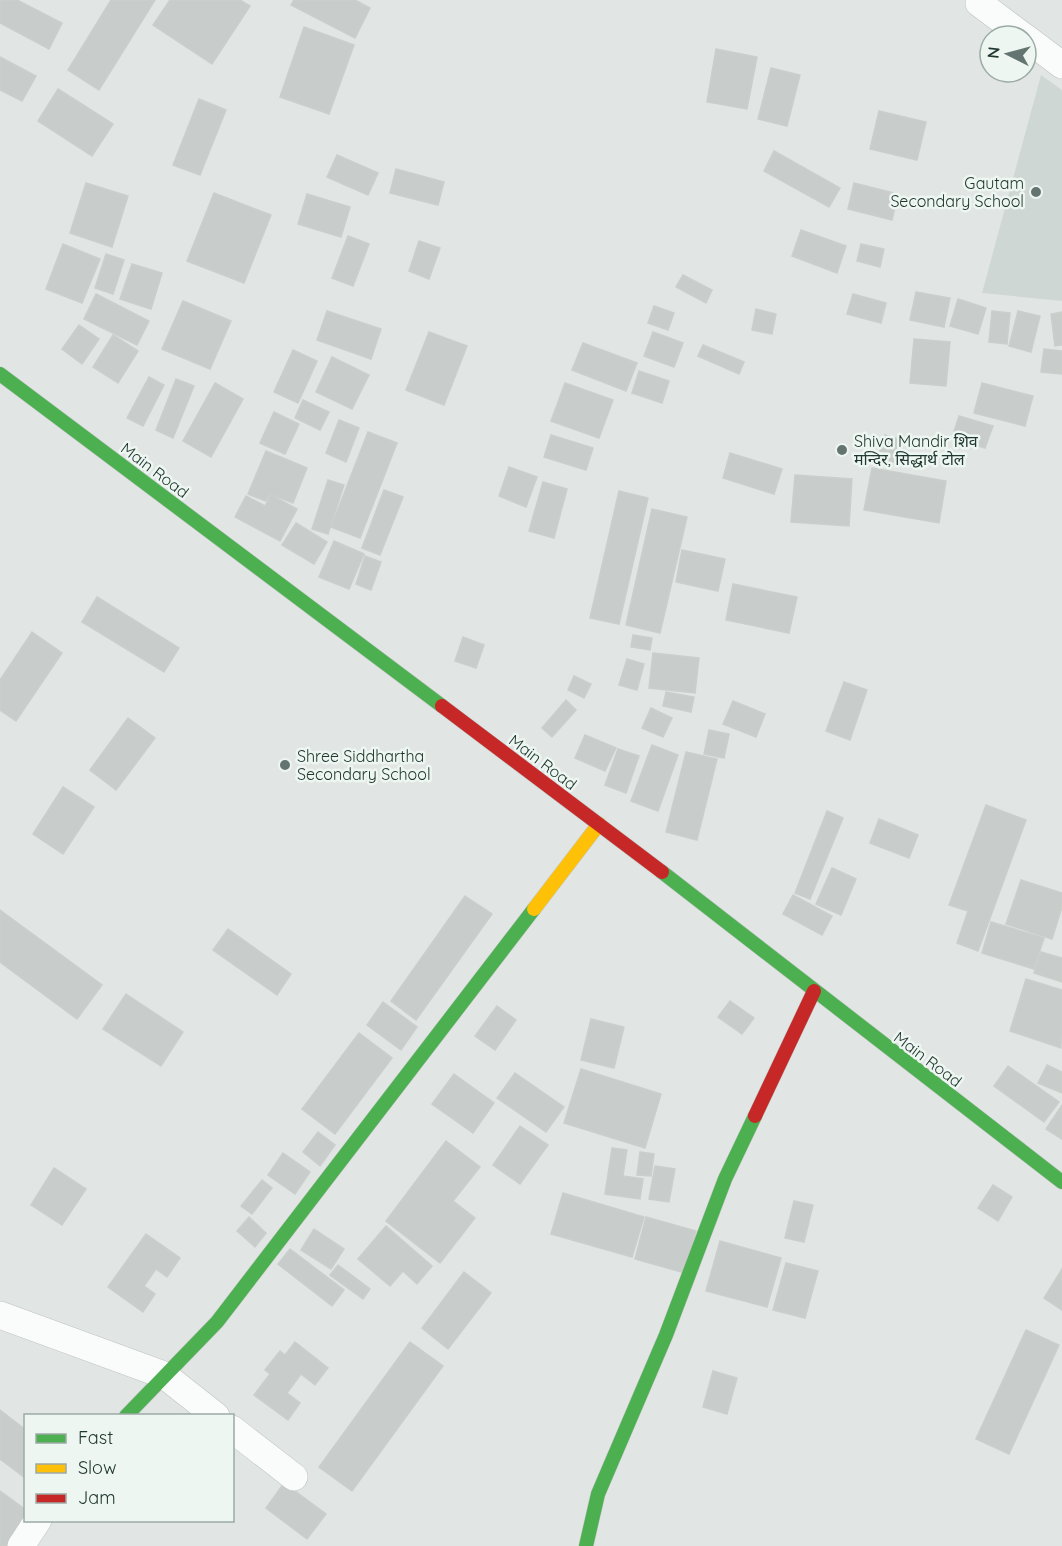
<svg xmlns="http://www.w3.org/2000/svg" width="1062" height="1546" viewBox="0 0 1062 1546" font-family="Quicksand,'Noto Sans Devanagari',sans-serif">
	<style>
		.built { fill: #cfd7d4 }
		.building { fill: #c8cdcb; stroke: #cacfcd; stroke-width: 1.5 }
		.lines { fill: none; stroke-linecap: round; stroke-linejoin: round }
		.street-casing { stroke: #bec3c1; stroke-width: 28 }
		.fast-casing { stroke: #bec4c1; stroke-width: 15 }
		.slow-casing { stroke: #bec4c1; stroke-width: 15 }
		.jam-casing { stroke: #bec4c1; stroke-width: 15 }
		.street { stroke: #fafbfb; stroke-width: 27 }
		.fast { stroke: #4caf50; stroke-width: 14 }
		.slow { stroke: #ffc107; stroke-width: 14 }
		.jam { stroke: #c62828; stroke-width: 14 }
		.poi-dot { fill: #647470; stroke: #eef6f2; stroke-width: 2 }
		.labels { text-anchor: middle; stroke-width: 5; stroke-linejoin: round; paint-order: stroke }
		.poi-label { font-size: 16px; fill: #213731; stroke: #eef6f2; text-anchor: start }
		.street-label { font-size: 16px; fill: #213731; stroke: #eef6f2 }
	</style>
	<rect width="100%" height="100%" fill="#e1e6e4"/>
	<path class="built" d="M1041 75 1062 90V301L982 293Z"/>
	<g class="building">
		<path d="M0 0H17L62 23 49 49 0 23Z"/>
		<path d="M111 0H155L99 90 68 70Z"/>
		<path d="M170 0H240L250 6 212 64 153 25Z"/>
		<path d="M294 0H355L370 8 355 38 291 5Z"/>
		<path d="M304 27 354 45 329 114 280 97Z"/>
		<path d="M716 49 757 57 747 109 707 102Z"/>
		<path d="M0 57 36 76 22 101 0 90Z"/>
		<path d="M771 68 800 75 787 126 758 119Z"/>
		<path d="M58 89 113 124 92 156 38 121Z"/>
		<path d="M199 99 226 110 200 175 173 165Z"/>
		<path d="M879 111 926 122 917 160 870 149Z"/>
		<path d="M774 151 840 188 829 207 764 171Z"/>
		<path d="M337 155 378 173 368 195 327 177Z"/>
		<path d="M396 169 444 182 438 205 390 193Z"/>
		<path d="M86 183 128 196 112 247 70 233Z"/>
		<path d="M854 183 898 194 892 220 848 209Z"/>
		<path d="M214 193 271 215 244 283 187 261Z"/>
		<path d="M307 194 350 207 341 237 298 224Z"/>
		<path d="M801 230 846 246 837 273 792 256Z"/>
		<path d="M348 236 369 244 353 286 332 278Z"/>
		<path d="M419 241 440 248 429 279 409 271Z"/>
		<path d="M63 244 100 259 82 303 46 289Z"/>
		<path d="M861 244 884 249 880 267 857 261Z"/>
		<path d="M106 254 124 260 113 294 95 288Z"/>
		<path d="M132 264 162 273 151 309 120 299Z"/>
		<path d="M683 275 712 290 706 303 676 287Z"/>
		<path d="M916 292 950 298 944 327 910 320Z"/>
		<path d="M96 294 149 321 137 345 84 319Z"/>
		<path d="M853 294 886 303 881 323 847 314Z"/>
		<path d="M958 299 986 308 978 334 950 326Z"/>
		<path d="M183 301 231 321 210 369 162 349Z"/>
		<path d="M654 306 674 313 668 330 648 323Z"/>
		<path d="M756 309 776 314 772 334 752 330Z"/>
		<path d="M327 311 381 329 371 359 317 340Z"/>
		<path d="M992 311 1010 313 1007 344 989 342Z"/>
		<path d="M1018 311 1040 316 1031 352 1009 346Z"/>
		<path d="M1062 312V345L1055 346 1051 314Z"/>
		<path d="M79 325 99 339 82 364 62 349Z"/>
		<path d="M429 332 467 346 444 405 406 390Z"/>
		<path d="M653 332 683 343 674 367 644 356Z"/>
		<path d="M113 335 138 351 118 383 93 367Z"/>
		<path d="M914 339 950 342 946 386 910 383Z"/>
		<path d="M583 343 637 363 626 391 572 370Z"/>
		<path d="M703 345 744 362 739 374 698 356Z"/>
		<path d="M1044 349 1062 351V374L1041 372Z"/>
		<path d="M293 350 317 361 298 403 274 392Z"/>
		<path d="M332 357 369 375 352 409 316 392Z"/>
		<path d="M639 371 669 381 662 403 632 393Z"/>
		<path d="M149 377 164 385 143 426 127 418Z"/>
		<path d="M176 379 194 386 173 438 156 430Z"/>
		<path d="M215 383 243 399 211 457 183 441Z"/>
		<path d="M565 383 613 400 599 438 551 421Z"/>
		<path d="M982 383 1033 396 1025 426 974 413Z"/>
		<path d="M303 400 329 412 320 430 295 418Z"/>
		<path d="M274 412 299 424 285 454 260 443Z"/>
		<path d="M959 416 993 426 985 448 952 438Z"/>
		<path d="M339 420 359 428 346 462 326 453Z"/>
		<path d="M368 432 397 443 360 538 331 527Z"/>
		<path d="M551 435 593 448 586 470 544 457Z"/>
		<path d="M885 435 899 439 893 462 878 458Z"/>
		<path d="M266 451 307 468 293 503 270 494 266 501 248 494Z"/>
		<path d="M730 453 782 469 774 494 723 478Z"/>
		<path d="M509 467 537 477 526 507 499 496Z"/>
		<path d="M872 468 946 481 939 523 864 510Z"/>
		<path d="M795 475 852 479 849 526 791 522Z"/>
		<path d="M328 480 344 485 328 534 312 529Z"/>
		<path d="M543 482 567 489 554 538 529 531Z"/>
		<path d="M384 490 403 497 380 555 362 548Z"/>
		<path d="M619 491 648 498 619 624 590 618Z"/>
		<path d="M271 495 297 509 280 541 235 517 246 496 265 506Z"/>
		<path d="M652 509 687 517 660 633 626 625Z"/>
		<path d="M296 523 327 542 314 564 282 545Z"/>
		<path d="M334 541 364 554 349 589 319 577Z"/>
		<path d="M682 550 725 559 718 591 676 582Z"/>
		<path d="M365 556 381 562 371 590 356 584Z"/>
		<path d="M733 584 797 597 789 633 726 620Z"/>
		<path d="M97 597 179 648 164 672 82 622Z"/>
		<path d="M32 632 62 653 16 721 0 710V680Z"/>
		<path d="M633 635 652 638 650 650 631 647Z"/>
		<path d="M463 637 484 645 476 668 455 661Z"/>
		<path d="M653 653 699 658 695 693 649 688Z"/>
		<path d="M627 659 644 664 637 690 619 685Z"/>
		<path d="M574 676 591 684 584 698 568 690Z"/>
		<path d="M844 682 867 690 850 740 826 731Z"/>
		<path d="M666 692 694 697 691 712 663 706Z"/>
		<path d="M566 700 576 710 552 737 542 728Z"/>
		<path d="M733 701 765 714 756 737 723 724Z"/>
		<path d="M651 708 672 718 663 737 642 728Z"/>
		<path d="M128 718 155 738 116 790 90 770Z"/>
		<path d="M709 730 729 734 724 758 704 754Z"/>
		<path d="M585 735 616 748 605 771 575 758Z"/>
		<path d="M652 745 678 755 658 811 631 801Z"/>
		<path d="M618 749 639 756 626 793 605 785Z"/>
		<path d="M686 752 717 759 697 840 666 832Z"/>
		<path d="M63 787 94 807 63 854 33 834Z"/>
		<path d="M986 805 1026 820 978 951 957 943 968 911 949 905Z"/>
		<path d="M827 811 843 818 810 899 795 893Z"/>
		<path d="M879 819 918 835 909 858 870 843Z"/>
		<path d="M832 868 856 879 841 915 816 904Z"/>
		<path d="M1021 880 1062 893V907L1052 939 1006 924Z"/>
		<path d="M793 895 832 916 822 935 783 914Z"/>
		<path d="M465 896 492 914 416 1020 391 1001Z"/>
		<path d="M0 910 102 985 77 1019 0 962Z"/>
		<path d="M991 922 1044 938 1034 969 982 953Z"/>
		<path d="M228 929 291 974 277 995 213 950Z"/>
		<path d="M1041 952 1062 958V982L1034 973Z"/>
		<path d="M1026 979 1062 990 1061 1048 1010 1031Z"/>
		<path d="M126 994 183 1032 161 1066 103 1029Z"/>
		<path d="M730 1001 754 1018 742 1034 718 1017Z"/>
		<path d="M383 1002 417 1027 401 1050 367 1025Z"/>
		<path d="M497 1006 516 1020 495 1050 475 1036Z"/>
		<path d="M591 1019 624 1027 614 1068 581 1060Z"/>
		<path d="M359 1033 392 1058 335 1134 302 1109Z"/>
		<path d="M1047 1065 1062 1072V1093L1038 1083Z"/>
		<path d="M1008 1066 1059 1102 1044 1122 994 1086Z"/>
		<path d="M581 1069 661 1094 645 1148 564 1123Z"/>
		<path d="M515 1073 564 1107 546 1132 497 1098Z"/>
		<path d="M454 1074 494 1103 473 1133 432 1104Z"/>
		<path d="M1062 1105V1139L1046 1129Z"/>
		<path d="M520 1126 548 1145 520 1184 493 1165Z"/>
		<path d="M318 1132 335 1145 320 1166 303 1152Z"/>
		<path d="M446 1141 480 1167 453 1201 475 1218 440 1263 386 1221Z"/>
		<path d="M612 1148 627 1150 623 1176 643 1179 640 1199 605 1194Z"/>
		<path d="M640 1152 654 1154 651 1176 637 1175Z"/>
		<path d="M283 1153 310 1172 295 1194 268 1175Z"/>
		<path d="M655 1166 675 1169 669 1202 649 1199Z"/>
		<path d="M54 1168 86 1189 62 1225 31 1205Z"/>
		<path d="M262 1180 272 1188 252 1214 241 1206Z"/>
		<path d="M993 1185 1012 1197 998 1221 978 1208Z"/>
		<path d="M563 1193 644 1217 632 1257 551 1234Z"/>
		<path d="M794 1201 813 1205 804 1242 785 1238Z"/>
		<path d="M249 1217 266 1233 255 1247 237 1231Z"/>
		<path d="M646 1217 696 1231 685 1273 635 1259Z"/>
		<path d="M386 1226 432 1266 417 1284 403 1271 390 1286 358 1259Z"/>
		<path d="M314 1229 344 1249 331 1269 301 1250Z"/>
		<path d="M146 1234 180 1258 167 1277 156 1269 144 1286 155 1294 143 1312 108 1287Z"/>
		<path d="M720 1241 781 1258 767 1307 706 1291Z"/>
		<path d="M290 1249 344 1290 332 1306 278 1264Z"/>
		<path d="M786 1263 818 1271 805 1318 773 1310Z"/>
		<path d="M338 1265 370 1289 363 1299 330 1275Z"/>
		<path d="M1062 1269V1310L1044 1298Z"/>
		<path d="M464 1272 491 1293 448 1349 422 1328Z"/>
		<path d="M1026 1330 1059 1345 1009 1454 976 1439Z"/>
		<path d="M295 1342 328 1368 315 1385 301 1374 287 1393 300 1403 288 1420 254 1395 270 1374 265 1370 280 1351 285 1355Z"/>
		<path d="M410 1342 443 1366 352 1491 319 1467Z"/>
		<path d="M713 1371 737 1378 727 1414 703 1407Z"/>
		<path d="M0 1410 26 1430 24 1477 0 1459Z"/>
		<path d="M284 1483 326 1514 307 1539 266 1508Z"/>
		<path d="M0 1491 26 1510V1520L7 1546H0Z"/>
	</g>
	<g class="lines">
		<defs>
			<g id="street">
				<path d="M979 3 1023 36"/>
				<path d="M1026 38 1062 65"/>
				<path d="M0 1315 164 1375 216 1416"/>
				<path d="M232 1429 294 1477"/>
				<path d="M21 1546 38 1520"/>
			</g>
			<g id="fast">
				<path d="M0 374 442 706"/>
				<path d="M662 872 1062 1182"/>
				<path d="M126 1416 217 1322 534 909"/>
				<path d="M586 1546 598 1494 666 1335 725 1179 755 1116"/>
			</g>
			<path id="slow" d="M534 909 599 824"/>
			<g id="jam">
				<path d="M442 706 662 872"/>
				<path d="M755 1116 814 991"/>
			</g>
		</defs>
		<use href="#street" class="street-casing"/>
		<use href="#fast" class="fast-casing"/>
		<use href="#slow" class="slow-casing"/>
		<use href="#jam" class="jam-casing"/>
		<use href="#street" class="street"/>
		<use href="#fast" class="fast"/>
		<use href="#slow" class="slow"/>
		<use href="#jam" class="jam"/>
	</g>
	<g class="poi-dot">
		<circle cx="1036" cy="192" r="6"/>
		<circle cx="842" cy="450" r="6"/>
		<circle cx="285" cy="765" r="6"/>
	</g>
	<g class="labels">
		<g class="poi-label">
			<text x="1024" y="189" text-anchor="end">Gautam<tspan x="1024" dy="18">Secondary School</tspan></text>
			<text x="854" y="447">Shiva Mandir शिव<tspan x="854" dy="18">मन्दिर, सिद्धार्थ टोल</tspan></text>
			<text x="297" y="762">Shree Siddhartha<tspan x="297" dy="18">Secondary School</tspan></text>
		</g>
		<g class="street-label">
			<text transform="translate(155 470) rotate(37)" y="6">Main Road</text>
			<text transform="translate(543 762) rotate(37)" y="6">Main Road</text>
			<text transform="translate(928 1059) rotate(37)" y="6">Main Road</text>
		</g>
	</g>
	<rect x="24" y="1414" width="210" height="108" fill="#eef6f2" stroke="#9caaa5" stroke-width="1.5"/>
	<rect x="36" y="1434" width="30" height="9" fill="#4caf50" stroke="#9caaa5" stroke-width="1.5"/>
	<text x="78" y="1444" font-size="18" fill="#213731">Fast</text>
	<rect x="36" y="1464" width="30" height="9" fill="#ffc107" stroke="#9caaa5" stroke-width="1.5"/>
	<text x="78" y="1474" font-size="18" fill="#213731">Slow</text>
	<rect x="36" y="1494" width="30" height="9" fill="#c62828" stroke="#9caaa5" stroke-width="1.5"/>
	<text x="78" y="1504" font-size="18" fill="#213731">Jam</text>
	<g transform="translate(1008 54) rotate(276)"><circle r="28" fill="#eef6f2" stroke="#9caaa5" stroke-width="1.5"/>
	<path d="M0-4.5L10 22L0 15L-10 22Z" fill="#647470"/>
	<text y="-9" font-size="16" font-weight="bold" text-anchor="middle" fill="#213731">N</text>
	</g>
</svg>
